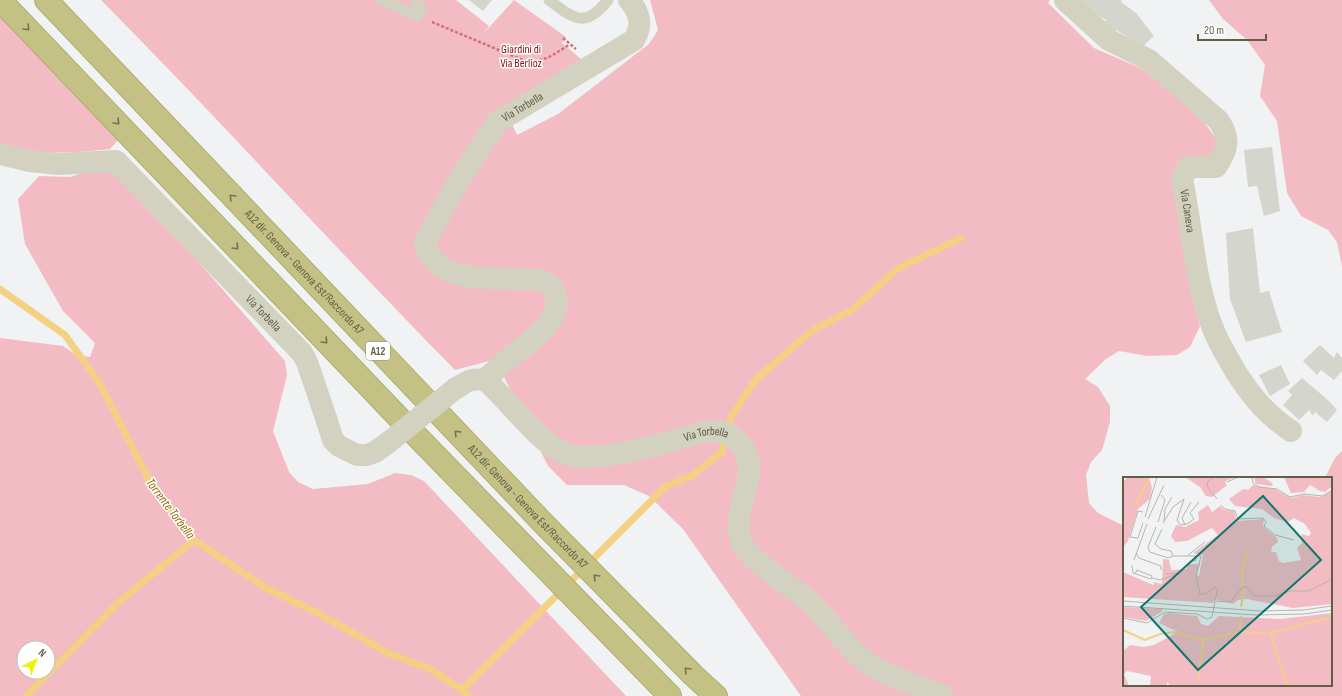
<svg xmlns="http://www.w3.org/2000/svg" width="1342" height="696" viewBox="0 0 1342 696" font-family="'Sofia Sans Condensed',sans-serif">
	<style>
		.green { fill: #f3bcc4; fill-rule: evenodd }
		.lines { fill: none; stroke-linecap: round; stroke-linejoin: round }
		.stream { stroke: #f4d085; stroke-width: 7 }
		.building { fill: #d4d5cc }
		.motorway-casing { stroke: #afae6f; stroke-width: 24 }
		.path { stroke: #d47173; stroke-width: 2.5; stroke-dasharray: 3 2; stroke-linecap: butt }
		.service { stroke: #d3d2c0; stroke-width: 11 }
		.minor { stroke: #d3d2c0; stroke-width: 22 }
		.motorway { stroke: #c3c284; stroke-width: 22 }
		.minor-bridge { stroke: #d3d2c0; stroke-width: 22 }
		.oneway { stroke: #747252 }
		.labels { text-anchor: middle; stroke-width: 3; stroke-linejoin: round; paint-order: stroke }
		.shield { fill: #fff; stroke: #908e7e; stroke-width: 1 }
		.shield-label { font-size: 11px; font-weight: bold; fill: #605e46 }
		.park-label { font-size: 12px; fill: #890f13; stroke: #fff }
		.street-label { font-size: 12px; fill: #605e46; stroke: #fff }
		.water-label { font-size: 13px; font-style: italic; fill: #976703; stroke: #fff }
		.inset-river { fill: none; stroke: #f4d085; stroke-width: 2 }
		.inset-road { fill: none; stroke: #b6b7ae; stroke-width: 1 }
		.view { fill: #0f766e; fill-opacity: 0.15; stroke: #0f766e; stroke-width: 2 }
		.inset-edge { fill: none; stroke: #605e46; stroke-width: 2 }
	</style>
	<rect width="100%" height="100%" fill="#f0f2f3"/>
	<g class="green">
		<path d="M101 0H456L489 26 483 34 514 0 566 37 562 43 588 65 504 107 517 135 558 114 649 44 658 30 650 0H1050L1048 3 1094 48 1154 74 1197 112 1219 143 1215 159H1180L1175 179 1192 297 1200 326 1190 347 1177 355 1147 356 1119 351 1106 359 1085 379 1098 387 1110 406V422L1102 450 1091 462 1086 475 1089 503 1098 513 1124 526V685H1331V478H1325L1335 458 1342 451V696H801L683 529 649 496 624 485H567L548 466 504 377 489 361 455 370C335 248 221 121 101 0Z"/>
		<path d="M1209 0H1342V266L1337 242 1328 230 1301 216 1287 193 1277 121 1260 96 1265 65 1247 40 1223 19Z"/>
		<path d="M0 13 121 137 110 149C74 153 34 156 0 143Z"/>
		<path d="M98 168 111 171 135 189 285 361 287 375 273 431 289 472 298 482 313 489 368 484 395 473 411 475 424 481 626 696H0V338L63 346 76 355 90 357 95 343 63 311 25 244 18 199 39 176 70 177ZM24 648H48V672H24Z"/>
	</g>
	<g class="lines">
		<g class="stream">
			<path d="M0 289 65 335 100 384 149 480 194 540 266 588 316 612 388 653 430 669 462 690 468 696"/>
			<path d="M462 690 665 487 693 475 722 452 731 417 756 379 813 330 852 310 897 269 961 238"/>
			<path d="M26 696 119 602 194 540"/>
		</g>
	</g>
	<g class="building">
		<path d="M469 0H492L483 11Z"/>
		<path d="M1078 0H1122L1121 2 1136 13 1154 36 1143 46 1116 30 1111 35 1103 29 1106 20 1084 7Z"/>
		<path d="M1272 147 1280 211 1264 216 1257 186 1248 187 1244 150Z"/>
		<path d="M1253 228 1260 293 1269 291 1282 332 1246 342 1230 299 1226 233Z"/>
		<path d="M1320 345 1334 358 1337 352 1342 358V371L1334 380 1321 370 1317 375 1303 361Z"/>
		<path d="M1281 365 1290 384 1270 396 1259 375Z"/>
		<path d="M1302 378 1329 401 1337 410 1327 422 1315 412 1313 416 1309 410 1299 420 1283 405 1292 395 1288 391Z"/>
	</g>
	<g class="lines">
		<defs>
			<g id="motorway">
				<path d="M0 0 400 419 670 696"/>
				<path id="s5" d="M46 0 542 522 693 675 716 696"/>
			</g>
		</defs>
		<use href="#motorway" class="motorway-casing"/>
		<g class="path">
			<path d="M432 22 525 61C543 63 555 54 570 44"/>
			<path d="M563 38 576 49"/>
		</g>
		<g class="service">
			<path d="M381 0 417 16 421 9 415 0"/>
			<path d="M549 0C574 19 585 29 608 0"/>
		</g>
		<g class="minor">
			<path id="s1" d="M1065 0 1109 40 1149 60 1218 120C1231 138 1228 150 1216 167H1188L1182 179C1192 227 1194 279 1212 326 1218 343 1228 358 1237 374 1253 398 1267 415 1291 431"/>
			<path id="s2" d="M0 154 30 161 59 164 116 161 302 353 307 362 327 421"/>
			<path id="s3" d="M484 379C507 398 540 445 566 454 589 463 651 447 676 440 688 437 701 430 714 431 722 431 729 434 735 439 769 466 729 504 741 541 746 559 789 584 804 597 828 616 845 649 871 665 893 678 919 686 943 696"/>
			<path id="s4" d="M456 388C461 386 466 381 472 380 476 379 481 380 484 379 492 375 501 365 508 359 525 345 561 324 556 297 555 290 550 284 543 281 533 278 521 280 510 279 480 278 433 280 425 243L457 183 497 122 634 40C643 25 640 13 629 0"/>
		</g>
		<use href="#motorway" class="motorway"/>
		<path class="minor-bridge" d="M327 421 333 440 339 446 357 455H367L375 452 389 442 456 388"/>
	</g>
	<defs><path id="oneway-chevron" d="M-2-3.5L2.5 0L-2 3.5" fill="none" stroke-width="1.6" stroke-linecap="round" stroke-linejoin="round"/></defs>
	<g class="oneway">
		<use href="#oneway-chevron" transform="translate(27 28) rotate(46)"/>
		<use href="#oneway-chevron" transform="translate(117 122) rotate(46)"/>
		<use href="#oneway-chevron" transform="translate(232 197) rotate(-134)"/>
		<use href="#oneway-chevron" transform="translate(236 247) rotate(46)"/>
		<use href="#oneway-chevron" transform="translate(325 341) rotate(46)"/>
		<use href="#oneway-chevron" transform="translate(457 433) rotate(-134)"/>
		<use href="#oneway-chevron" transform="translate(596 577) rotate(-135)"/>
		<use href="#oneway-chevron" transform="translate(687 670) rotate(-135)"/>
	</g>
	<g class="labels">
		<rect class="shield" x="366" y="342" width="24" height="18" rx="3"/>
		<g class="shield-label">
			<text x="378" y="355">A12</text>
		</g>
		<g class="park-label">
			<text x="521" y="53">Giardini di<tspan x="521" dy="14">Via Berlioz</tspan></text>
		</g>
		<g class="street-label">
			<text dy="4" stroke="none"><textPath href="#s4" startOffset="469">Via Torbella</textPath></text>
			<text dy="4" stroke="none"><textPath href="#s1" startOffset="321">Via Caneva</textPath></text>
			<text dy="4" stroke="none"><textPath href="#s5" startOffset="375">A12 dir. Genova - Genova Est/Raccordo A7</textPath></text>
			<text dy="4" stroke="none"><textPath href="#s2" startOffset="329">Via Torbella</textPath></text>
			<text dy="4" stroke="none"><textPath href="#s3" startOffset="255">Via Torbella</textPath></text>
			<text dy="4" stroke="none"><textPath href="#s5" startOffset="699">A12 dir. Genova - Genova Est/Raccordo A7</textPath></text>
		</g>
		<g class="water-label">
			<text transform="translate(171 508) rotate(53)" y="5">Torrente Torbella</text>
		</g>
	</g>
	<g transform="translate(1123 477)">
		<rect width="209" height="209" fill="#f0f2f3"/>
		<path d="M5 0H26L29 11 27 22 15 32 5 64 1 69 0 5ZM62 0H113L104 3 102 6 104 8 89 20 83 19 77 10ZM131 0H140L149 6 150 9 133 7ZM161 0H209V9L202 15 197 14 187 8 181 15 168 16ZM130 8 152 12 168 21 180 18 197 20 209 14V127L170 131 124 122 115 123 110 127 92 122 90 126 0 120V95L30 108 31 105 39 107 40 82 46 83 48 93 64 92 65 87H77L73 98 76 99 80 78 70 76 95 58 89 51 64 64 52 65 48 59 53 48 62 50 76 43 75 35 85 28 89 35 97 29 102 33 111 34 114 44 141 42 140 49 154 61 155 65 149 70 148 75H153L156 84 160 86 178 83 174 71 179 66 178 60 179 57 186 59 188 56 182 47 171 41 165 45 151 41 139 32 112 29 106 22 120 12 125 13ZM0 130 40 132V134L23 144 0 140ZM46 136 74 139 78 147 85 149 96 139 157 142 209 136V209H48L44 205V209H27L28 199 4 194 1 197 6 209H0V174L7 168 20 170 31 168 55 155 36 146 41 137Z" fill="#f3bcc4"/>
		<path class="inset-river" d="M11 30 26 2M119 108V93L125 72M118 130 121 111M0 153 22 163 37 157 51 155 80 163 117 155 148 156 209 140M117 154 118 139M148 157 163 205 169 209M76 203 80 164"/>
		<path class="inset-road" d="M91 0 85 4 84 9 94 22M129 0 130 6 136 10 154 12 167 20 181 17 200 19 209 13M104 5 115 0M98 28 102 32 112 34 115 42 140 41 143 45 141 49 152 58 171 63M22 40 34 0M25 42 41 8M41 44 42 32 49 20M35 45 42 23 38 18M20 46 15 61 7 60 15 34 20 35M40 46 50 30 61 22 54 43 57 48 64 47 71 42 67 36 76 25M62 48 59 41 68 25M39 52 32 67 38 72 48 74 50 79M13 76 16 81 38 89V93M65 78 82 65M11 83 24 47M66 85 73 83V78M9 88 10 96 28 102 29 99 14 93 12 97M29 101 37 103 57 96 42 97M0 124 137 134 180 133 209 129M93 124 107 125 120 110H124L131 119H152L167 114H186L209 102M0 129 133 138 181 137 209 133M0 141 24 146 42 135 74 137 84 142 89 140 94 114 92 110 82 117H77L73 100 78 79H50L45 81 27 75 25 70 33 50"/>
		<path class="view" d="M140 19 198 83 75 193 18 130Z"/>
		<rect width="209" height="209" class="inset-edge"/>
	</g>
	<g transform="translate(36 660) rotate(42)"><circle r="19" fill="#ffffff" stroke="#bfbfb5"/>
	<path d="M0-3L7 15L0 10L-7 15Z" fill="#ecf30a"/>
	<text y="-6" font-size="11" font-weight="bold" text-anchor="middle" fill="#605e46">N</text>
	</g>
	<path d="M1198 34v6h68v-6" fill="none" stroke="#605e46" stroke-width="2"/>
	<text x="1204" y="34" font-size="12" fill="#605e46" stroke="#ffffff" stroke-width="3" paint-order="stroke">20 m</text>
</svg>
